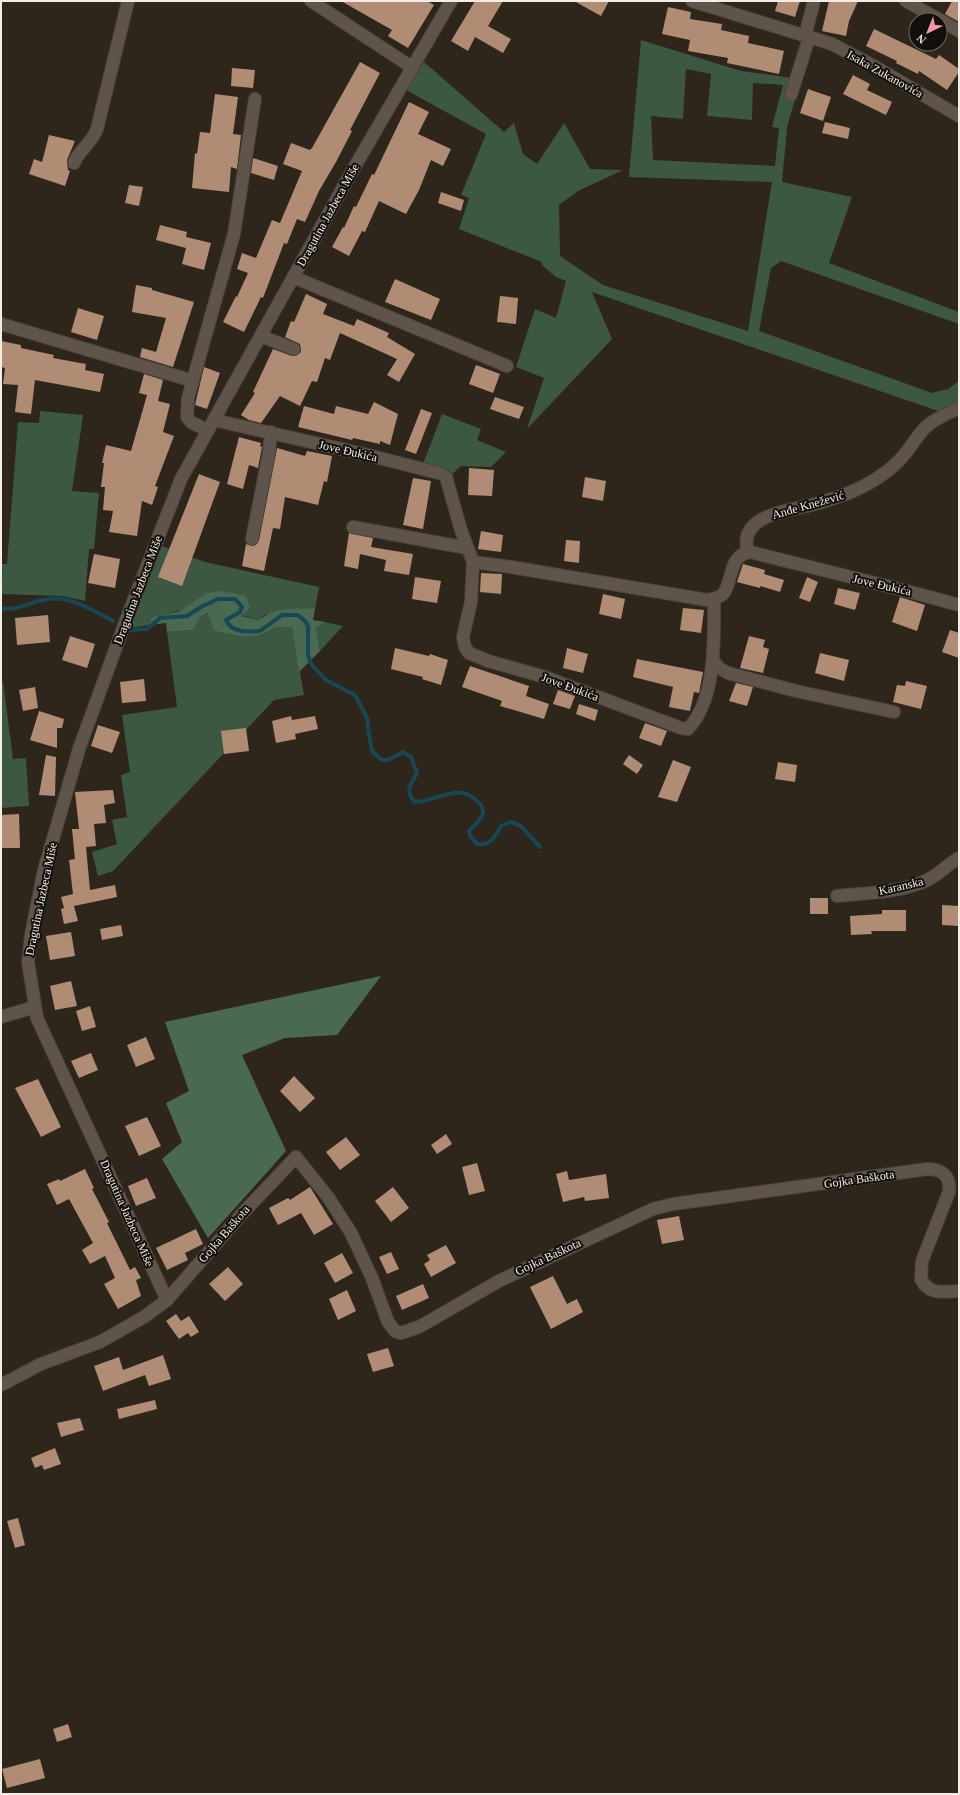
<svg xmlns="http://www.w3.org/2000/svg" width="960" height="1795" viewBox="0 0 960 1795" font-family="Georgia,serif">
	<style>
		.green { fill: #3c5842; fill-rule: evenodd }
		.forest { fill: #496a50 }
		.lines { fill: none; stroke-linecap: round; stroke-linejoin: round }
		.stream { stroke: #164855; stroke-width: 4 }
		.building { fill: #b18c74 }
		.minor-casing { stroke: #4b443c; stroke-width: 14 }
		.minor { stroke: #5e5449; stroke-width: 12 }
		.labels { text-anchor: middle; stroke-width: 4; stroke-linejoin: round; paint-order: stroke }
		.street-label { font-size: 12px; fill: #f3ede6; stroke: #130f0b }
	</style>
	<rect width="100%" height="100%" fill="#2e261b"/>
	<g class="green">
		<path d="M641 40 741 71 801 79 787 127 782 182 852 197 829 263 959 312V324L781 261 771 268 759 331 932 393 948 389 959 381V401L944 413 592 292 612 339 527 429 544 378 516 367 535 309 556 318 566 281 556 277 542 265V262L459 229 469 198 461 195 486 134 406 90 424 62 504 132 514 123 523 154 537 164 564 123 590 169 623 170 578 191 559 205 560 256 603 285 748 331 772 182 629 177ZM686 69 711 74 707 116 752 120 753 83 783 85 772 127 779 128 775 166 653 160 651 116 683 119Z"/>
		<path d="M40 411 83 415 72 491 99 493 94 549H89L85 601 62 596 1 594V564H7L18 422 39 423Z"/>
		<path d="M442 414 481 429 477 440 506 452 491 467 461 466 451 475 423 464Z"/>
		<path d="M162 546 205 562 319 587 315 609 264 615 259 620 194 602C181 613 167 614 151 617L150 625 130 628Z"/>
		<path d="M209 613 214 631C235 635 259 643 275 627H292L304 695 274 700 113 871 98 876 92 852 117 844 112 820 127 817 121 775 130 772 122 715 177 707 167 632 193 630 200 617Z"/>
		<path d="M325 622 343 626 320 651 316 628Z"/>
		<path d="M1 682H3L13 759 26 758 29 806 1 808Z"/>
	</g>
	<g class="forest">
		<path d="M222 591 246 596 250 608 241 616 259 620C273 607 298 608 315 609L313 620 325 622 316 628 320 651 299 672 292 627H275C258 643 235 635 214 631L208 613 200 617 193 630 167 632 166 623 150 625 151 617 178 612 207 593Z"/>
		<path d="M381 976 337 1035 285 1038 242 1055 286 1151 208 1238 162 1159 182 1142 166 1103 189 1091 165 1022Z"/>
	</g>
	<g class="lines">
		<g class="stream">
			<path d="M1 572V576"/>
			<path d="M1 608C19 612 32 600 49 599 70 596 95 611 113 621"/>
			<path d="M130 630 147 629 160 618 187 616 201 607 218 599H235L242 607 240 612 226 620C231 633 248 632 260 631L282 615H298L306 622 308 627V654L311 664 326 680 355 695 367 718 371 747 373 752 382 760H388L403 752 411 757 417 773C411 784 404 791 415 802 439 802 458 780 479 803 490 814 476 823 469 831L470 836 477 844C491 846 495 836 501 826L511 822 521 826 540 847"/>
		</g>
	</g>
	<g class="building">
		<path d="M341 1H427L434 5 408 48 388 36 392 30Z"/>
		<path d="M475 1H503L488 26 511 39 503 53 475 37 468 51 451 41Z"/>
		<path d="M574 1H609L601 16Z"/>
		<path d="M778 1H800L795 17 775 11Z"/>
		<path d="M829 1H858L849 21 846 36 822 31Z"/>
		<path d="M952 1H959V22L945 14Z"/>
		<path d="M668 7 691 12 690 19 722 24 721 30 749 36 748 43 784 51 779 74 727 63 728 58 688 51 690 40 662 34Z"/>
		<path d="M874 29 936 59 939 55 959 69V72L947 90 919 71 918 74 896 63 897 61 866 46Z"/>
		<path d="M360 62 380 73 350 130 352 131 336 162 319 191 305 222 297 219 287 244 284 243 263 298 261 297 244 332 223 322 236 296 237 297 248 273 237 269 242 253 256 258 272 220 280 223 302 171 283 164 291 143 310 150 312 148Z"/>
		<path d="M232 68 255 70 253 88 231 86Z"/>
		<path d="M853 75 870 84 867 90 892 102 886 115 843 94Z"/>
		<path d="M808 89 831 97 823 121 800 113Z"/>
		<path d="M215 94 238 97 233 134 241 135 237 169 231 167 229 192 192 188 195 153 197 154 200 132 210 133Z"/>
		<path d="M409 102 429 112 418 134 451 149 443 166 431 160 419 190 406 214 379 201 365 232 362 231 349 256 332 247 343 227 344 228 354 206 356 207 372 174 374 175Z"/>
		<path d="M825 122 850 128 848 139 822 133Z"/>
		<path d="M49 135 75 141 67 160 68 170 70 171 65 186 29 174 34 159 42 162Z"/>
		<path d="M253 158 278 166 274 180 251 173Z"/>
		<path d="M129 185 143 187 139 206 125 203Z"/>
		<path d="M441 192 464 200 461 211 438 203Z"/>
		<path d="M160 225 187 232 186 237 211 243 204 270 182 264 186 248 156 240Z"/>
		<path d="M395 279 440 299 431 320 385 302Z"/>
		<path d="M136 285 152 288V290L194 302 173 367 140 357 142 348 156 352 166 318 132 312Z"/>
		<path d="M306 294 327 304 323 314 354 326 357 319 389 333 387 337 415 354 399 382 387 375 397 359 340 333 330 360 325 358 317 382 312 381 300 406 280 396 261 423 249 420 241 415 255 393 253 392 273 349 292 356H295L301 352 300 344 285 337 291 321 294 322Z"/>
		<path d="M500 296 518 298 516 324 497 322Z"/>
		<path d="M78 308 104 316 97 340 71 332Z"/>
		<path d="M1 341 21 345V348L54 355 53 358 86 364 85 370 104 374 100 392 35 380 31 414 15 412 18 385 3 384 5 368 1 367Z"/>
		<path d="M476 365 500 374 493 393 469 384Z"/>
		<path d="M204 367 220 373 207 409 195 405Z"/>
		<path d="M144 374 163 380 158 401 170 404 163 432 174 436 155 486 158 487 152 505 142 501 137 536 109 532 113 511 103 510 105 487H101L104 463H102L106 445 131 451 147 395 139 393Z"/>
		<path d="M495 397 524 407 519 419 490 409Z"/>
		<path d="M374 402 398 414 390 445 380 441V444L353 438 352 440 298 427 304 406 334 414 336 406 368 414Z"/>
		<path d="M421 409 432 413 416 454 405 450Z"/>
		<path d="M239 437 261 443 260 446 262 447 258 468 249 465 243 489 227 484Z"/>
		<path d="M277 448 305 456 307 451 332 456 327 482 324 481 318 505 285 497 280 529 273 528 264 571 242 566 246 544 254 546 259 540Z"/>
		<path d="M469 468 494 470 492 496 468 495Z"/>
		<path d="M199 474 220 482 182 586 158 577Z"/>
		<path d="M585 477 606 481 603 501 582 497Z"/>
		<path d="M413 478 431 481 423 529 403 525Z"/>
		<path d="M481 531 503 535 501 552 478 549Z"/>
		<path d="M349 533 373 538 371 547 413 554 409 575 384 571 386 560 360 554 358 569 344 566Z"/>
		<path d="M566 540 580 541 579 563 564 561Z"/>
		<path d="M94 554 120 559 115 588 88 583Z"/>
		<path d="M743 564 765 570 764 574 784 580 780 592 760 586V588L737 582Z"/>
		<path d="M481 573 502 574 501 594 480 592Z"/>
		<path d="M415 577 441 581 437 603 412 599Z"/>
		<path d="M807 577 818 582 810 602 799 598Z"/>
		<path d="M838 588 860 593 855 610 834 604Z"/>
		<path d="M603 594 625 599 621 619 599 614Z"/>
		<path d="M900 597 925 605 917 631 892 622Z"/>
		<path d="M683 608 704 610 701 633 680 630Z"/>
		<path d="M48 615 50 642 17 645 15 618Z"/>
		<path d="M950 630 959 633V658L942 652Z"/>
		<path d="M70 636 95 644 87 668 62 660Z"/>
		<path d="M749 636 765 640 763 647 769 649 763 673 740 668Z"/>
		<path d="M395 648 429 656 430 654 448 660 441 685 422 679 423 677 391 669Z"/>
		<path d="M567 648 588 654 583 673 563 668Z"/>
		<path d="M820 653 849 660 844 681 815 673Z"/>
		<path d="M637 659 703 672 699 693 694 692 690 711 669 707 673 687 633 677Z"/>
		<path d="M470 666 529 686 526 696 549 704 544 719 500 706 502 701 462 687Z"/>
		<path d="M144 679 146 701 122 703 120 682Z"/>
		<path d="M906 681 927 686 921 709 893 702 897 685 905 686Z"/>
		<path d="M736 683 753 687 747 706 729 701Z"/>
		<path d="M35 687 38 708 23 711 19 690Z"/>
		<path d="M558 690 575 696 570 709 553 704Z"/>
		<path d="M579 704 598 710 595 721 576 714Z"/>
		<path d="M39 711 64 719 62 728H57V748L30 740Z"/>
		<path d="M291 716 292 720 315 716 318 729 295 734 296 739 276 743 272 721Z"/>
		<path d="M645 723 667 731 661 746 639 738Z"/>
		<path d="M98 725 120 732 112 753 91 746Z"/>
		<path d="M246 728 249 751 224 754 221 731Z"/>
		<path d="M46 755 56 757 55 796 39 795Z"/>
		<path d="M629 755 643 765 637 774 623 764Z"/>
		<path d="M673 760 691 767 677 802 658 797Z"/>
		<path d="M778 762 797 765 795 782 775 779Z"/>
		<path d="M113 790 115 803 104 805 106 823 94 824 96 846 86 847 90 890 115 885 117 897 74 906 78 921 64 924 61 909 64 908 61 897 73 894 69 860 75 859 72 829H79L75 792Z"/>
		<path d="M19 814 20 848H1V815Z"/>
		<rect x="810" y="898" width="18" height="16"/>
		<path d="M942 905 959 906V926L942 925Z"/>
		<path d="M882 910H906V931H871L872 934 851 935 850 916 882 914Z"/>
		<path d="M121 925 123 936 102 940 100 929Z"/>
		<path d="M71 932 75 956 50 960 46 936Z"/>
		<path d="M71 981 77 1006 55 1010 50 986Z"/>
		<path d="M90 1006 96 1027 82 1031 76 1011Z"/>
		<path d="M146 1037 155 1059 136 1067 127 1045Z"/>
		<path d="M91 1053 98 1070 79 1078 71 1061Z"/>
		<path d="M294 1076 315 1098 300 1112 280 1091Z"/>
		<path d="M38 1079 61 1127 41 1137 15 1088Z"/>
		<path d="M147 1117 161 1146 139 1156 125 1126Z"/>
		<path d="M446 1134 452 1144 437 1154 431 1145Z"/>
		<path d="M346 1137 360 1155 340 1170 326 1152Z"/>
		<path d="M477 1163 485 1191 469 1195 462 1167Z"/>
		<path d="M85 1169 94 1188 92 1189 109 1222 107 1223 130 1270 135 1267 141 1278 136 1280 141 1296 118 1309 104 1284 115 1278 105 1256 90 1264 82 1250 93 1243 69 1199 57 1205 47 1184 59 1179 60 1181Z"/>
		<path d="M567 1171 569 1180 606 1174 609 1198 585 1201 584 1197 563 1202 556 1174Z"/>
		<path d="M147 1178 156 1198 136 1206 128 1186Z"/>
		<path d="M310 1187 333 1224 314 1235 301 1213 278 1225 269 1208 288 1198 290 1200Z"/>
		<path d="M393 1187 409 1208 391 1222 375 1201Z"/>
		<path d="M679 1216 684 1240 662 1244 657 1220Z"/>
		<path d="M196 1229 203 1244 185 1253 188 1260 167 1270 156 1248Z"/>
		<path d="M446 1245 456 1263 431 1277 424 1264 430 1260 427 1255Z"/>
		<path d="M391 1252 399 1269 387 1274 379 1257Z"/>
		<path d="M342 1253 353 1273 335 1283 324 1263Z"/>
		<path d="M228 1267 243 1284 225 1301 209 1284Z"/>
		<path d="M553 1276 567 1304 577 1299 583 1312 551 1329 530 1287Z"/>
		<path d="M423 1284 429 1298 402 1310 396 1296Z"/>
		<path d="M347 1290 356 1311 338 1320 329 1299Z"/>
		<path d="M176 1314 181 1321 189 1316 199 1332 191 1337 188 1333 179 1339 166 1321Z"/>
		<path d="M388 1348 394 1366 373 1372 367 1354Z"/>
		<path d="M163 1355 171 1379 149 1386 145 1375 103 1391 94 1366 119 1357 123 1370Z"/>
		<path d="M155 1400 157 1409 119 1419 117 1409Z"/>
		<path d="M80 1418 84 1430 61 1437 57 1423Z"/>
		<path d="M55 1448 61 1464 44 1470 42 1465 35 1468 31 1458Z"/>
		<path d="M18 1518 25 1545 15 1548 7 1521Z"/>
		<path d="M68 1724 72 1737 57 1742 53 1729Z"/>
		<path d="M40 1759 45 1778 7 1788 2 1769Z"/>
	</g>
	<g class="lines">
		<defs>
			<g id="minor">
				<path d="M311 1 413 68"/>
				<path d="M692 1 832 44 872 65 959 116"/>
				<path d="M906 1 940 20"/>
				<path d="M940 20 959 31"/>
				<path d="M805 36 814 1"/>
				<path d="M791 95 809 38"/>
				<path d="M74 163C79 150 92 143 97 129L128 1"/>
				<path d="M293 277 507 366"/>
				<path d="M1 324 193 381"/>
				<path d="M261 336 294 349"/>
				<path d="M214 420 368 455 442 474 446 477 461 530 473 562 471 602 463 637 465 647 469 653 488 661 545 677 681 728 688 729C717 698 714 638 714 599"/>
				<path d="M208 431 191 422 187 417 188 398 234 234 255 99"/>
				<path d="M353 527 467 548"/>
				<path d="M252 539 269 453 271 432"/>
				<path d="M748 552C737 514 790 511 815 504 826 501 838 497 849 493 870 484 890 472 904 455 912 446 918 434 927 426 936 418 949 413 959 408"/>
				<path d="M473 562 511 567 707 600C712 599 720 598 724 593 733 579 729 555 750 552L907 591 959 605"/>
				<path d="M713 660 719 668 728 673 796 691 894 712"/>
				<path d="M837 896C865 893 896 893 923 882 937 877 946 865 959 858"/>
				<path d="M1 1017 35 1007"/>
				<path d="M167 1300 37 1018 28 962 31 935 44 870 80 746 126 620 181 479 351 173 451 1"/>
				<path d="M1 1385 41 1364 100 1342 144 1317 167 1300 241 1215 296 1157 328 1197 351 1233 372 1278 388 1322 395 1331 401 1333 419 1327 499 1281 653 1209 673 1204 927 1169C942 1169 951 1176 949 1192L922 1261 921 1279C928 1295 944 1292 959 1291"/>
			</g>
		</defs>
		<use href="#minor" class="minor-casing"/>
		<use href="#minor" class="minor"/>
	</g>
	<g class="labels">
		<g class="street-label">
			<text transform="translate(885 74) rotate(29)" y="4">Isaka Zukanovića</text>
			<text transform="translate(328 215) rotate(-61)" y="4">Dragutina Jazbeca Miše</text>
			<text transform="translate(348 451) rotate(13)" y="4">Jove Đukića</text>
			<text transform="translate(808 505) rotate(-16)" y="4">Anđe Knežević</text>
			<text transform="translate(882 585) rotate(13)" y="4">Jove Đukića</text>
			<text transform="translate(138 590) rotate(-69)" y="4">Dragutina Jazbeca Miše</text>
			<text transform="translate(570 687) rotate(20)" y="4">Jove Đukića</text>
			<text transform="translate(901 886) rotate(-13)" y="4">Karanska</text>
			<text transform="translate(41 899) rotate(-78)" y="4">Dragutina Jazbeca Miše</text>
			<text transform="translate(859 1179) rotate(-8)" y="4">Gojka Baškota</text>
			<text transform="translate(127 1213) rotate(66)" y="4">Dragutina Jazbeca Miše</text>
			<text transform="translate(224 1234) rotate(-49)" y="4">Gojka Baškota</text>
			<text transform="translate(548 1257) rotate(-25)" y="4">Gojka Baškota</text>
		</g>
	</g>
	<rect width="960" height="1795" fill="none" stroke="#f3ede6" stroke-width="4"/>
	<g transform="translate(928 32) rotate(223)"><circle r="19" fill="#130f0b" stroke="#6d6863"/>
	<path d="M0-3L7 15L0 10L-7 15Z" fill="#f49aa2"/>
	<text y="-6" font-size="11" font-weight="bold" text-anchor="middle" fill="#f3ede6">N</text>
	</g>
</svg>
